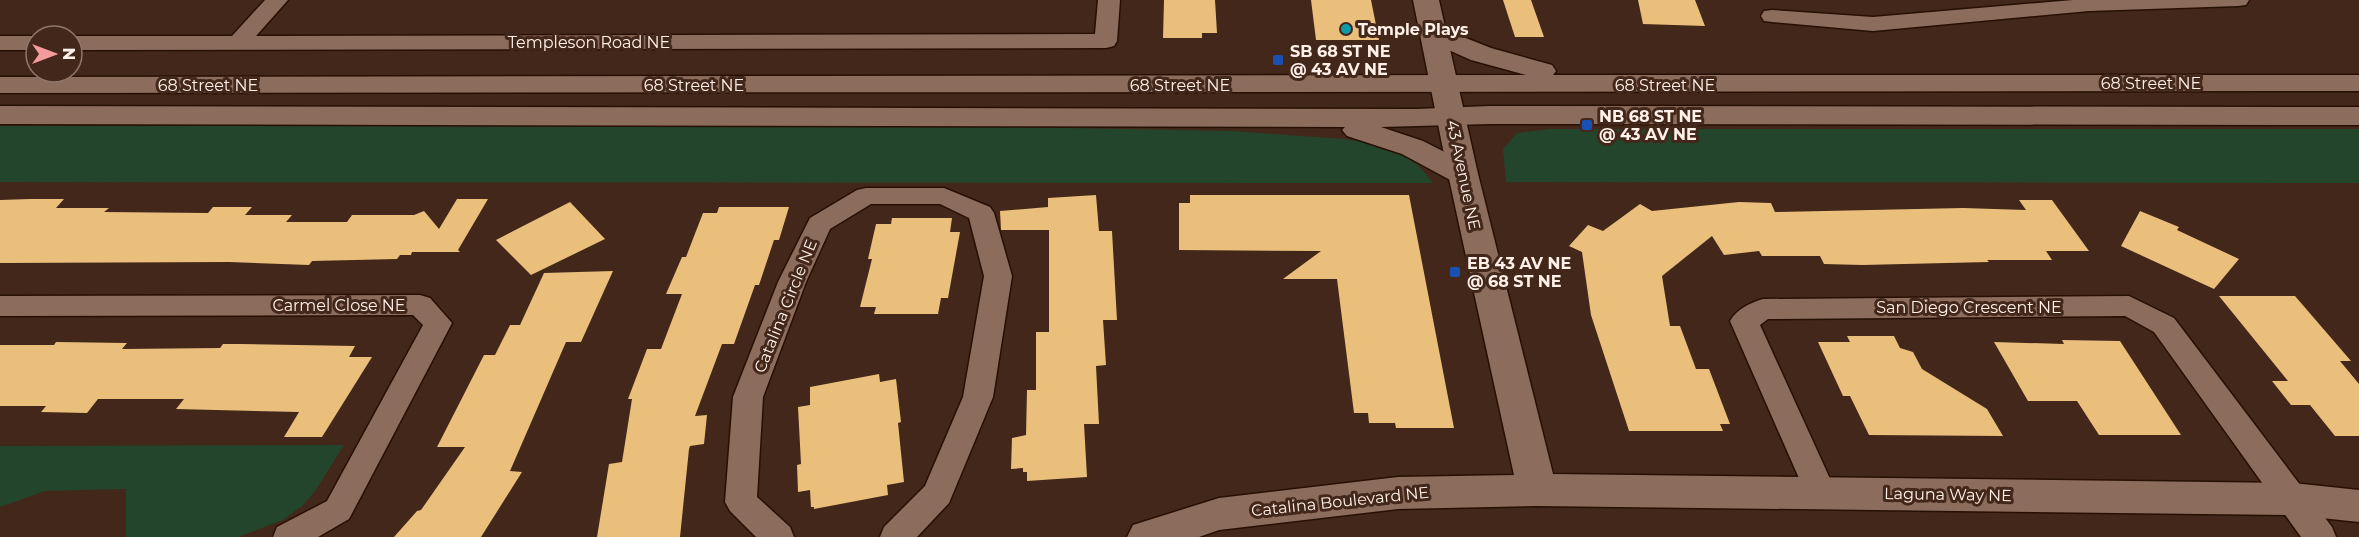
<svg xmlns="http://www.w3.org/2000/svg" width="2359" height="537" viewBox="0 0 2359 537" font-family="Montserrat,sans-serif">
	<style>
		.green { fill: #22452b }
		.building { fill: #e9bf7b }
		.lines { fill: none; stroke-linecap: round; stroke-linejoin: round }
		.minor-casing { stroke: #280f04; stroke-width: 3 }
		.tertiary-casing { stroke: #280f04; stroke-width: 3 }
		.secondary-casing { stroke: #280f04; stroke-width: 3 }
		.minor { fill: #8c6c5d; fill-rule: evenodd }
		.tertiary { fill: #8c6c5d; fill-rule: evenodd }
		.secondary { fill: #8c6c5d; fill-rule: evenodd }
		.culture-dot { fill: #0f9aa8; stroke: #43271a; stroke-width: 2 }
		.transit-dot { fill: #1a4fb4; stroke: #43271a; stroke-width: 2 }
		.labels { text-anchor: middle; stroke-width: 6; stroke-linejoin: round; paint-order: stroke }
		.poi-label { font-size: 16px; font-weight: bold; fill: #fff0e9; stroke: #43271a; text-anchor: start }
		.street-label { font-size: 16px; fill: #fff0e9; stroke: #43271a }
	</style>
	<rect width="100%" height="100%" fill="#43271a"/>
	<g class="green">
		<path d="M0 126H966L1232 131 1345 139 1389 147 1418 165 1433 183 0 182Z"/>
		<path d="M1550 129H2359V183L1506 182 1503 149 1517 133Z"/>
		<path d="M344 445 316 490 302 506 283 520 238 537H126V489L45 491 0 507V446Z"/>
	</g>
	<g class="building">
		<path d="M1164 0H1215L1217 33H1202V38H1163Z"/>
		<path d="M1311 0H1371L1379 40H1316Z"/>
		<path d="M1503 0H1531L1544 37H1515Z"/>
		<path d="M1638 0H1695L1705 26 1643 24Z"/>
		<path d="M1096 195 1099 231H1112L1117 320H1103L1106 365 1096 366 1099 424H1084L1087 477 1027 481V472H1023V468L1011 469 1012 438 1026 435 1027 390H1036V332H1049V230H1001L1000 211 1048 207V198Z"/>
		<path d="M1190 195H1409L1454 428H1396L1395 423H1369L1368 413H1354L1337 279H1283L1321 251 1179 250V203H1190Z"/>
		<path d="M30 199H64L56 208H109L104 212 208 213 213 207H252L245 215H292L286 222H347L352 215H414L424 211 439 229 457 199H488L458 250 460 252H412L411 255H400L397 259 312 261 309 265 229 262 0 263V200Z"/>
		<path d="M2019 200H2052L2089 251H2046L2052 260H1987L1989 262 1862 265 1824 264 1820 256H1762L1759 251 1724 255 1712 236 1662 276 1670 326H1680L1696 369H1709L1730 424H1720L1723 431H1629L1591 315 1582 252 1569 246 1588 225 1603 231 1640 204 1652 211 1739 202 1771 203 1775 212 1963 208 2026 210Z"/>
		<path d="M570 202 605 239 531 275 496 240Z"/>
		<path d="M719 207H789L779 240H774L759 285H755L734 344H722L695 416 707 415 704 444 690 446 689 449 680 537H597L609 464 622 462 632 399H628L647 349H661L682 294H666L682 257H686L703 213H717Z"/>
		<path d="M2140 211 2179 227 2177 230 2239 259 2214 289 2121 246Z"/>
		<path d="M892 218H952L950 232H960L948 298H941L938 314H874L876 307H860L872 259H868L876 224H891Z"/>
		<path d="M613 271 581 342H566L510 471 522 472 481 537H394L417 511 421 510 465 447H437L484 355H495L510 325H520L544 273Z"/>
		<path d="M2219 296H2295L2351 361H2340L2359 384V436H2335L2310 405H2291L2272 381H2288Z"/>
		<path d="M1847 336H1894L1900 348 1913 352 1922 369 1987 409 2003 436 1869 435 1850 396H1843L1818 342H1850Z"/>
		<path d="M2062 340 2120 341 2181 435H2099L2077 401H2028L1994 342 2064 344Z"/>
		<path d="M56 342 127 343 122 349 220 348 223 344H241L355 346 349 357H372L322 437H284L299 412 176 409 184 399H98L87 413 41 412 46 406H0V345H54Z"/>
		<path d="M879 374 880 382 896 379 901 422 898 423 904 482 887 485 888 495 814 509V507H811L810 490 798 492 797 465 801 464 798 407 810 405V387Z"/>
	</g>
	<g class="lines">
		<defs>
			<g id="minor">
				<path d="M265 0H288L256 36 1095 34 1098 0H1120L1117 41 1114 46 1106 48 72 50V36H232Z"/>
				<path d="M2073 0H2249L2246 5 2238 6 2089 11 1873 31 1772 22 1764 21 1761 16 1764 11 1772 10 1873 17Z"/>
				<rect x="0" y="36" width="36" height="14"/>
				<path d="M866 188H944L990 207 994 213 1012 276 993 397 949 503 917 537H880L884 527 925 486 963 397 984 276 969 218 940 204H871L830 229 806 282 763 397 757 497 790 527 794 537H756L730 511 725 502 733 397 778 282 810 218 857 190Z"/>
				<path d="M420 295 430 298 452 323 349 519 318 537H273L277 527 327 501 423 325 413 315 0 316V296Z"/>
				<path d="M2129 296 2174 318 2332 527 2336 537H2301L2154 332 2125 316 1768 319 1760 325 1836 492 1831 501 1820 505 1809 501 1730 321C1737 309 1750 303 1763 299Z"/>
			</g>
			<path id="tertiary" d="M1413 0H1439L1478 174 1553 474 2293 483 2359 490V522L2293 515 1537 506 1398 509 1219 530 1199 537H1127L1133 525 1219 498 1398 477 1514 475 1448 174Z"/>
			<g id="secondary">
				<path d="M1433 25 1491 48 1552 65 1556 71 1553 75H2359V91L0 93V77L1526 75 1471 60 1424 39 1420 33 1424 27Z"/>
				<path d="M0 106 1416 109 1489 106 2359 107V125L1489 124 1381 127 1423 141 1474 167 1478 174 1474 181 1463 184 1452 181 1402 154 1347 136 1342 130 1345 127 0 124Z"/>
			</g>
		</defs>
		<use href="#minor" class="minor-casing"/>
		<use href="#tertiary" class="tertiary-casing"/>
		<use href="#secondary" class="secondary-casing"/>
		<use href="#minor" class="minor"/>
		<use href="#tertiary" class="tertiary"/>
		<use href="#secondary" class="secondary"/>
	</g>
	<circle class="culture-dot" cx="1346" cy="29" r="6"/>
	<g class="transit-dot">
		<rect x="1272" y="54" width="12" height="12" rx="3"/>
		<rect x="1581" y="119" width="12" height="12" rx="3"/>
		<rect x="1449" y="266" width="12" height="12" rx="3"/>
	</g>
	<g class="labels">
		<g class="poi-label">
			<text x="1358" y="35">Temple Plays</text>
			<text x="1290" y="57">SB 68 ST NE<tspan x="1290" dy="18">@ 43 AV NE</tspan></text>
			<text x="1599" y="122">NB 68 ST NE<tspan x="1599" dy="18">@ 43 AV NE</tspan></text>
			<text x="1467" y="269">EB 43 AV NE<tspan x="1467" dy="18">@ 68 ST NE</tspan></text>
		</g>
		<g class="street-label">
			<text x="589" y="48">Templeson Road NE</text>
			<text x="2151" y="89">68 Street NE</text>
			<text x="208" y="91">68 Street NE</text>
			<text x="694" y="91">68 Street NE</text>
			<text x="1180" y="91">68 Street NE</text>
			<text x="1665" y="91">68 Street NE</text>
			<text transform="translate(1464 175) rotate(78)" y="6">43 Avenue NE</text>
			<text x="339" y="311">Carmel Close NE</text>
			<text transform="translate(785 306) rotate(-68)" y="6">Catalina Circle NE</text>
			<text x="1969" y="313">San Diego Crescent NE</text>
			<text transform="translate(1948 494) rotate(1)" y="6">Laguna Way NE</text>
			<text transform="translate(1340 501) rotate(-6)" y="6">Catalina Boulevard NE</text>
		</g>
	</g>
	<g transform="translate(54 54) rotate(90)"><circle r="28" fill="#43271a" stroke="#8e776d" stroke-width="1.5"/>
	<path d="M0-4.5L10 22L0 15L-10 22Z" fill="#f59b9c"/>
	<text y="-9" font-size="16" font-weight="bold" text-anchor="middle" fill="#fff0e9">N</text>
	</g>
</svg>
